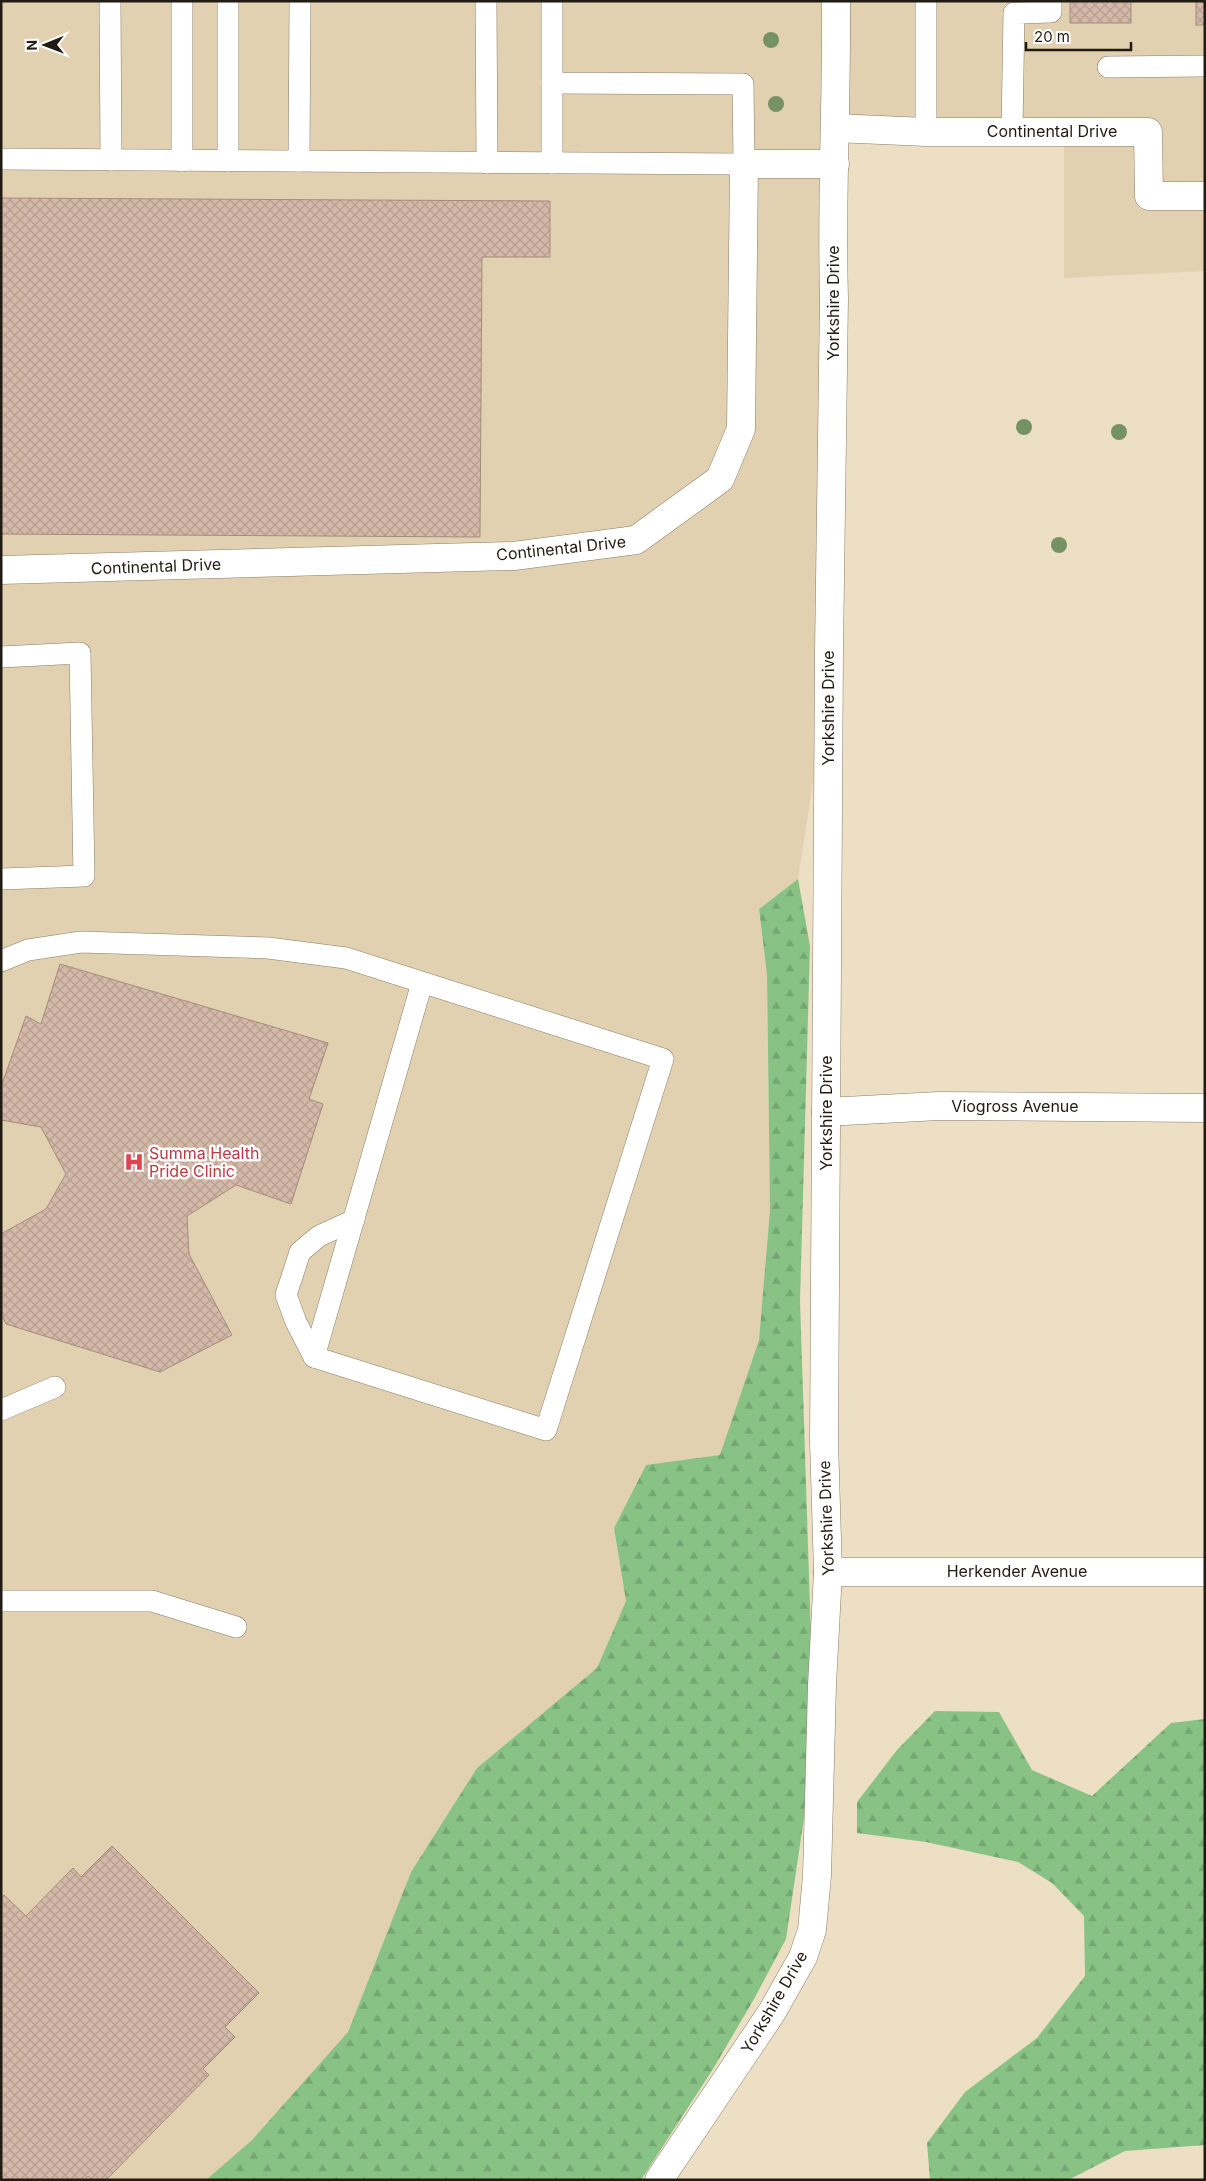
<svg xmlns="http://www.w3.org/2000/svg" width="1206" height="2181" viewBox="0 0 1206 2181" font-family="Inter,sans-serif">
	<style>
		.built { fill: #e2d1b1 }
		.forest { fill: url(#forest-firs) }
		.building { fill: url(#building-cross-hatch); stroke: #a58b7c }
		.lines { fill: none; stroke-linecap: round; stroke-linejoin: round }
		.service-casing { stroke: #897d65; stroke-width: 22 }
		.minor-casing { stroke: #897d65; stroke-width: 29 }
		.service { stroke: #fff; stroke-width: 21 }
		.minor { stroke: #fff; stroke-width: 28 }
		.tree { fill: #769164 }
		.labels { text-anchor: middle; stroke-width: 5; stroke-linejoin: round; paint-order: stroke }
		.street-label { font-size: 16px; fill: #211c13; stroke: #fff }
		.health-label { font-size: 16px; fill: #be3a42; stroke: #fff; text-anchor: start }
	</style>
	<defs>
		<pattern id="forest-firs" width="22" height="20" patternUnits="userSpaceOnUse" patternTransform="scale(1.25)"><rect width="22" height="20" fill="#88c385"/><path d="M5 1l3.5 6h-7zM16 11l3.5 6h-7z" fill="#75a772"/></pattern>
		<pattern id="building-cross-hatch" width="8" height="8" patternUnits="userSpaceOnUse" patternTransform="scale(1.25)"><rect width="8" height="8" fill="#d4b9a9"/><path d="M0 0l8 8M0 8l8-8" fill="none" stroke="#b69e91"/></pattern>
	</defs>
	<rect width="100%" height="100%" fill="#ecdfc4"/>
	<path class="built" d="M1 1H1205V271L1064 278V131L836 128 829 681 798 879 759 909 767 975 770 1210 759 1340 720 1456 646 1465 614 1528 626 1601 597 1668 477 1768 411 1872 348 2032 252 2140 206 2180H1Z"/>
	<g class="forest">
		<path d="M798 879 810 946 800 1301 813 1699 804 1818 786 1939 754 1999 713 2069 641 2180H206L252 2140 348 2032 411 1872 477 1768 597 1668 626 1601 614 1528 646 1465 720 1455 759 1340 770 1210 767 975 759 909Z"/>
		<path d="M935 1711 999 1712 1032 1770 1092 1796 1171 1723 1205 1719V2145L1125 2151 1068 2180H930L927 2143 965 2092 1037 2038 1085 1976 1084 1916 1052 1883 1018 1862 926 1842 857 1833V1802L897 1750Z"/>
	</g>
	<g class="building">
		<rect x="1070" y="1" width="61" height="22"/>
		<rect x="1196" y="1" width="9" height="24"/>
		<path d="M1 198 550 201V257H482L480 537 1 534Z"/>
		<path d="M60 964 328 1043 309 1099 323 1104 291 1204 236 1185 187 1216 189 1254 232 1335 160 1372 6 1324 1 1314V1234L46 1209 66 1174 41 1127 1 1120V1087L26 1016 41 1024Z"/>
		<path d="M112 1846 259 1993 225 2027 235 2037 203 2069 209 2075 106 2180H92L88 2176 85 2180H1V1898L4 1895 26 1916 73 1868 81 1877Z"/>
	</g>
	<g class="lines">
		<defs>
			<g id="service">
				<path d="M110 1 111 160"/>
				<path d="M182 1V161"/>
				<path d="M486 1 487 163"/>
				<path d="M926 1V132"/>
				<path d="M1108 67 1205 66"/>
				<path d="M1012 131 1014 13 1051 12V1"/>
				<path d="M1 159 744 164 743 84 552 83V1"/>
				<path d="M228 161V1"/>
				<path d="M299 161 300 1"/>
				<path d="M552 163V83"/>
				<path d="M1 657 80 653 84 876 1 879"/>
				<path d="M1 961 28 950 81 942 268 948 346 958 663 1059 546 1430 314 1357 422 983"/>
				<path d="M314 1357 296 1322 286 1295 300 1252 319 1236 354 1220"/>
				<path d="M1 1410 55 1387"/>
				<path d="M1 1601H152L236 1627"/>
			</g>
			<g id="minor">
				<path d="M835 128 926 132H1148L1149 196H1205"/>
				<path d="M1 570 514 556 636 540 720 479 741 429 744 164H835"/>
				<path d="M826 1112 939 1106 1205 1108"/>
				<path d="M828 1572H1205"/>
				<path d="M659 2180 772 2012 803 1957 812 1930 817 1876 822 1685 828 1572 824 1441 829 651 834 298C831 199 837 100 836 1"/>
			</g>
		</defs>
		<use href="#service" class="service-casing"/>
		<use href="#minor" class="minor-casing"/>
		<use href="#service" class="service"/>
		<use href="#minor" class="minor"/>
	</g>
	<g class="tree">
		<circle cx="771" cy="40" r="8"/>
		<circle cx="776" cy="104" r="8"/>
		<circle cx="1024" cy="427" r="8"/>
		<circle cx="1119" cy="432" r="8"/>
		<circle cx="1059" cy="545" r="8"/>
	</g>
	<defs>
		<symbol id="hospital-bare" viewBox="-9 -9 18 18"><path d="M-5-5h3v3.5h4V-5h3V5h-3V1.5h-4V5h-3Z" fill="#e0444e" stroke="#fff" stroke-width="2.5" paint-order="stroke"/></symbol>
	</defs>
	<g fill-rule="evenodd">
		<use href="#hospital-bare" x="120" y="1148" width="28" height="28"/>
	</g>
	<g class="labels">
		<g class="street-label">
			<text x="1052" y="137">Continental Drive</text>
			<text transform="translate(833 303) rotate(-90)" y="6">Yorkshire Drive</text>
			<text transform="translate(561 548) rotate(-6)" y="6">Continental Drive</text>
			<text transform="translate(156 566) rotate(-2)" y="6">Continental Drive</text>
			<text transform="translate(828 708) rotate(-90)" y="6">Yorkshire Drive</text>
			<text x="1015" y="1112">Viogross Avenue</text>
			<text transform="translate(826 1113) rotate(-90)" y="6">Yorkshire Drive</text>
			<text transform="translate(826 1518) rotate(-92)" y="6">Yorkshire Drive</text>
			<text x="1017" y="1577">Herkender Avenue</text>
			<text transform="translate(774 2002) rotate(-60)" y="6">Yorkshire Drive</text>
		</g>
		<g class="health-label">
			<text x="149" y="1159">Summa Health<tspan x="149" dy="18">Pride Clinic</tspan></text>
		</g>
	</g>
	<rect width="1206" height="2181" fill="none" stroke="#211c13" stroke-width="5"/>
	<g transform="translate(45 45) rotate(269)" stroke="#ffffff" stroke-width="4" paint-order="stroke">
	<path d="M0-4L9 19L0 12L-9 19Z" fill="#211c13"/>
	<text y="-8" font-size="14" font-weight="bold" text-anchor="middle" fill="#211c13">N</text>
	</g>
	<path d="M1026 42v8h105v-8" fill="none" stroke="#211c13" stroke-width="2.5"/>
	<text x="1034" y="42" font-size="15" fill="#211c13" stroke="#ffffff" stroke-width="4" paint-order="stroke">20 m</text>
</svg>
